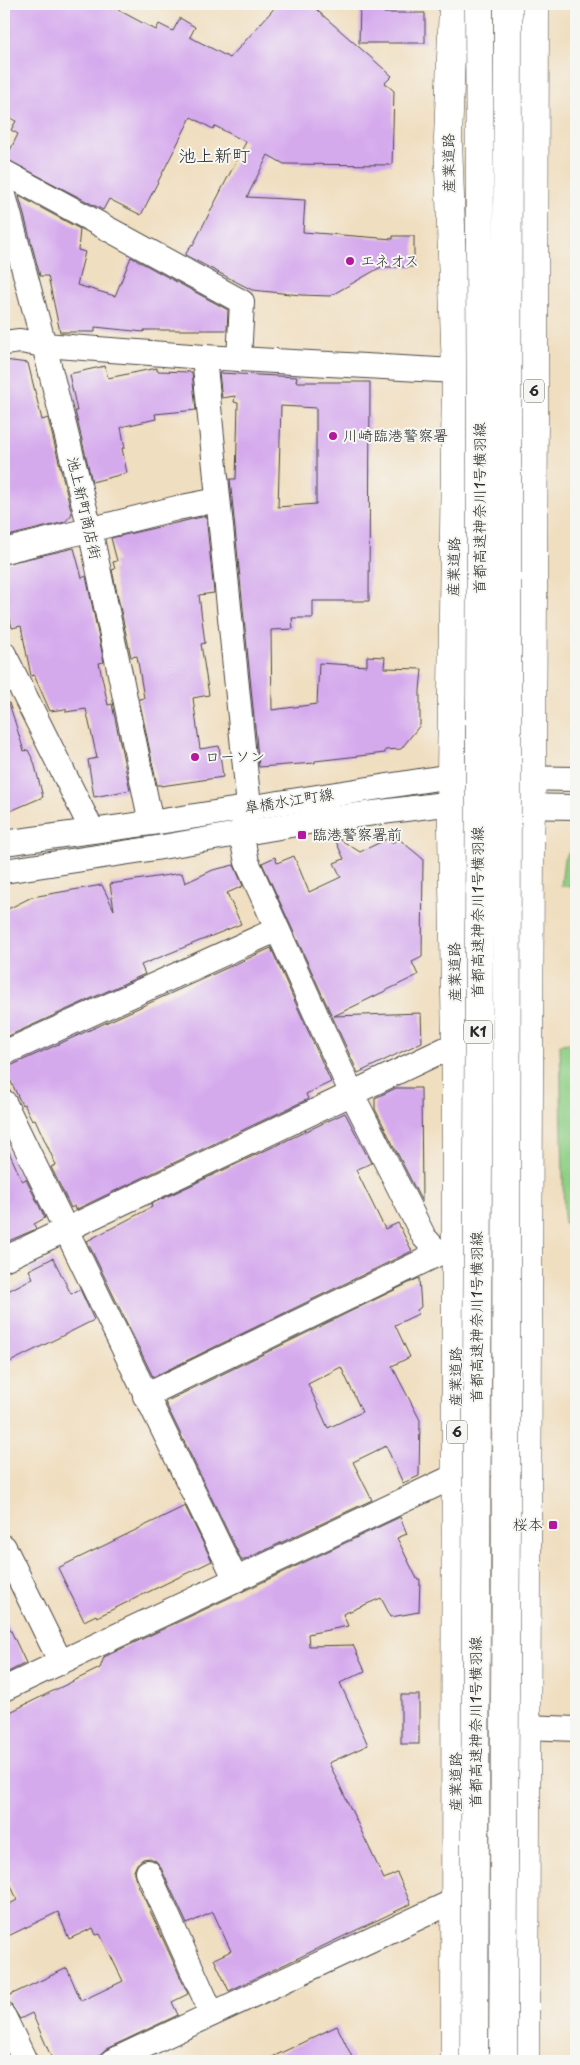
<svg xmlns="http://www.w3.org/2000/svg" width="580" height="2065" viewBox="0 0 580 2065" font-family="'Playpen Sans','Klee One',sans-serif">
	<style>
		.green { fill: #90cf86; stroke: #5e7d58 }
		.building { fill: #d5aaed; fill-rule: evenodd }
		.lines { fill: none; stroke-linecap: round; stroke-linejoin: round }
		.minor-casing { stroke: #494641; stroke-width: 26 }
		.major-casing { stroke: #494641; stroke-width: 29 }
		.minor { stroke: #fff; stroke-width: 24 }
		.major { stroke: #fff; stroke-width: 28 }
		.highway-bridge-casing { stroke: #494641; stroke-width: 29; stroke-linecap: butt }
		.highway-bridge { stroke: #fff; stroke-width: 28 }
		.poi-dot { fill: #b5179e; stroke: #f6f6f2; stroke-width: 2 }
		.labels { text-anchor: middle; stroke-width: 4; stroke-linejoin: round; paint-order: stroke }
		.shield { fill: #f6f6f2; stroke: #686867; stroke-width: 1 }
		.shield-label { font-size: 14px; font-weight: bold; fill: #2b2b2b }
		.street-label { font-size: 15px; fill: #2b2b2b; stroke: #f6f6f2 }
		.poi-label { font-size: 15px; fill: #2b2b2b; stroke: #f6f6f2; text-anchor: start }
		.quarter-label { font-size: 18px; fill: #2b2b2b; stroke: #f6f6f2 }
	</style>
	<rect width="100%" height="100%" fill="#f6f6f2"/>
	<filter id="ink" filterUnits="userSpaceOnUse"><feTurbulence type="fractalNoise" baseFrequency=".02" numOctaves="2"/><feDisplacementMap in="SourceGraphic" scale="10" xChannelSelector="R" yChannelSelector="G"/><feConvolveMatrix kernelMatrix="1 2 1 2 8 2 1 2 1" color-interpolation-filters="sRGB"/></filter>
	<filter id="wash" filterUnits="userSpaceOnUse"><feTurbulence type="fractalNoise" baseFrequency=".0096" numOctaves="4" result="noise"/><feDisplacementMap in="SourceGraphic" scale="20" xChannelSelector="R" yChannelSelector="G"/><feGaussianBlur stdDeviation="1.12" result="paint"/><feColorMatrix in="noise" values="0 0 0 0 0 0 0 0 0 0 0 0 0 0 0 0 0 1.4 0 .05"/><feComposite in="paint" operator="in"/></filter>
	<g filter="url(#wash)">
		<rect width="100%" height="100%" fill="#f0dec0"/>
		<g class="green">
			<path d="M576 843V887L561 886 564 859Z"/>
			<path d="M576 1030V1222L564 1223 560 1044 570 1043Z"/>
		</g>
		<g id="blocks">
			<g class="building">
				<path d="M4 4H107L156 30 159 24 173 31 180 18 195 27 190 37 230 58 278 4H310L392 76 385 83 394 91 392 165 284 164 268 155 247 197 305 200 303 232 393 239V236H414V267H381L330 296 301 295 252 290 185 255 192 244 193 245 246 142 215 126 213 129 191 117 141 215 109 199 103 210 6 159 18 134 11 130 16 121 4 115Z"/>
				<path d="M360 4H384V13H425V43H359Z"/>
				<path d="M19 196 80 229 78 250 85 252 77 285 115 296 131 257 228 310 227 330H144V332L95 327V332H60L48 276H40Z"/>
				<path d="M4 360 28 363 42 420 48 418 72 514 65 522 4 537Z"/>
				<path d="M105 366 108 378 157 368V371L192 372 196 410 155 414 156 419 121 427 125 448H122L127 473 92 482 75 411H77L69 374Z"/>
				<path d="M219 373 297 377 296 382H370L369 601H313V618H292L293 629 271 630 272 710 317 704 319 663 367 666V656L385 657 384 668 422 669 420 691V725L401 749 385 750V753L315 761V763L259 767 230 479H236L238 403 234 402 235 396 222 398ZM281 406 316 408V504L278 507Z"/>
				<path d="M206 516 214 593 199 595 205 643 201 644 209 695 193 698 200 749 219 746 223 777 161 786V785H157L139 699 144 698 137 656 131 657 112 570 115 569 113 562 117 561 111 538Z"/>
				<path d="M74 548 82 578 86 576 104 662 99 663 108 705 112 704 130 790 94 797 88 760 97 758 86 709 66 712V709L50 711 34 675 31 676 21 626 12 628 4 592V564Z"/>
				<path d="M9 703 24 751 28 750 34 762 43 797 8 812 4 802V704Z"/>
				<path d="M333 835 360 852 389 838 391 843 399 839 423 859 422 957 412 962 418 975 334 1016 421 1013 422 1042 358 1073 262 863 275 857 277 863 294 856 309 892 341 877 334 863 344 859Z"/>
				<path d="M234 865 243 886 227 893 241 924 141 965 145 974 4 1038V911L32 897 102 885 114 910 110 884 182 873 185 883 213 870Z"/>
				<path d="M271 948 331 1082 306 1094 308 1099 75 1210 74 1206 71 1208 51 1167 56 1165 35 1119 32 1120 24 1104 22 1105 4 1067 10 1066Z"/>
				<path d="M396 1088H421L422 1202 375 1109V1098Z"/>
				<path d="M345 1113 371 1163 356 1170 385 1229 398 1223 412 1251 153 1377 87 1241 152 1207 151 1204Z"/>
				<path d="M4 1141 22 1181 26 1179 45 1218 34 1224 36 1229 4 1243Z"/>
				<path d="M53 1258 71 1294 80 1289 94 1320 4 1365V1293L33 1278 29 1270Z"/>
				<path d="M419 1278 421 1307 417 1310 418 1314 395 1325 410 1357 392 1366 420 1420 419 1476 403 1483 386 1446 353 1462 372 1500 242 1561 165 1402ZM341 1367 362 1412 328 1428 308 1384Z"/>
				<path d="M185 1506 212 1561 97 1617 96 1615 84 1621 58 1568Z"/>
				<path d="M400 1517 407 1534 397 1538 417 1579H420L419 1612 391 1617 381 1598 343 1614 348 1626 308 1634 309 1646 353 1645 365 1671 340 1683 368 1745 329 1763 384 1879 397 1873 411 1904 229 1991 214 1959 231 1951 213 1912 187 1924 160 1866 156 1861 150 1858 143 1859 137 1864 134 1871 135 1878 188 1994 172 2002 178 2015 106 2049 97 2057 88 2061H53L32 2013 20 2019 6 1997 67 1968 81 2001 123 1981 100 1934 96 1935 93 1928 69 1939 58 1912 4 1938V1907L17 1900 4 1868V1715L100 1668 104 1657Z"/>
				<path d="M4 1616 26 1663 4 1674Z"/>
				<rect x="401" y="1695" width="18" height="49"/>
				<path d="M337 2026 354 2061H264Z"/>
			</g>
		</g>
	</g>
	<g filter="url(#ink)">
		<use href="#blocks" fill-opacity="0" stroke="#494641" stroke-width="1"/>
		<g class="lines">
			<defs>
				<g id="minor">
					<path d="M4 172 242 302 239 359"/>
					<path d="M4 195 44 345 90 529 151 823"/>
					<path d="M4 343 20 341 44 345 204 357 456 371"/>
					<path d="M204 357 249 807 241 833 247 862 352 1094 424 1237 435 1249 456 1258"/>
					<path d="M4 551 177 508 218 500"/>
					<path d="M4 654 92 830"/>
					<path d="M513 778 576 779"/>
					<path d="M513 806 576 807"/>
					<path d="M4 843 151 823 451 776 470 777"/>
					<path d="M4 871 156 848 320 820 452 803 469 804"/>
					<path d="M4 1053 276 930"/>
					<path d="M4 1102 236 1580"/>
					<path d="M4 1259 456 1044"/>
					<path d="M145 1396 442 1252"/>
					<path d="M4 1547 60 1661"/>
					<path d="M4 1689 457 1475 523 1453"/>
					<path d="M526 1727 576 1729"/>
					<path d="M148 1872 212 2014"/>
					<path d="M4 2017 25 2061"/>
					<path d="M112 2061 456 1900"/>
				</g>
				<g id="major">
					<path d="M453 4 448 139 456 371 451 776 456 1044 455 2061"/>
					<path d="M525 2061 530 845 532 778 534 414 535 4"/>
				</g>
			</defs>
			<use href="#minor" class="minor-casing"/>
			<use href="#major" class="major-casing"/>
			<use href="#minor" class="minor"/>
			<use href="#major" class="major"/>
			<defs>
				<g id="highway-bridge">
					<path d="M474 2061 481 481 479 4"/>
					<path d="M503 2061 506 1516 508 4"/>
				</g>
			</defs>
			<use href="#highway-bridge" class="highway-bridge-casing"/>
			<use href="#highway-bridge" class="highway-bridge"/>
		</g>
	</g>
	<g class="poi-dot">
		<circle cx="350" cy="261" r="5"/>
		<circle cx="333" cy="436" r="5"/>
		<circle cx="195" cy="757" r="5"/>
		<rect x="297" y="830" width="10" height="10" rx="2.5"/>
		<rect x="548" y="1520" width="10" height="10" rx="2.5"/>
	</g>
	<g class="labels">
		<g class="shield">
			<rect x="524" y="379.5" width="20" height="23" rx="4"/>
			<rect x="464" y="1020.5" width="28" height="23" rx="4"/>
			<rect x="447" y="1420.5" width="20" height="23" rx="4"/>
		</g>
		<g class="shield-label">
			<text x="534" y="396">6</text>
			<text x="478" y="1037">K1</text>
			<text x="457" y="1437">6</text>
		</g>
		<g class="street-label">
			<text transform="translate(449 163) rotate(-91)" y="5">産業道路</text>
			<text transform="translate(84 508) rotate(77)" y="5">池上新町商店街</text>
			<text transform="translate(480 508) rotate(-90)" y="5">首都高速神奈川1号横羽線</text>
			<text transform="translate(454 567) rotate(-89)" y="5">産業道路</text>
			<text transform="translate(289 801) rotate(-9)" y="5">皐橋水江町線</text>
			<text transform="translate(478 912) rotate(-90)" y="5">首都高速神奈川1号横羽線</text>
			<text transform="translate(455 972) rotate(-91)" y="5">産業道路</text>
			<text transform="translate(477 1317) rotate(-90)" y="5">首都高速神奈川1号横羽線</text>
			<text transform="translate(456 1377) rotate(-90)" y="5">産業道路</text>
			<text transform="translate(476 1722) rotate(-90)" y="5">首都高速神奈川1号横羽線</text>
			<text transform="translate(456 1782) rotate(-90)" y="5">産業道路</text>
		</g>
		<g class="poi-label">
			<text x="360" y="266">エネオス</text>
			<text x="343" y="441">川崎臨港警察署</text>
			<text x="205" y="762">ローソン</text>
			<text x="312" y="840">臨港警察署前</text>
			<text x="543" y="1530" text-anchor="end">桜本</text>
		</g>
		<g class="quarter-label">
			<text x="214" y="162">池上新町</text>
		</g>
	</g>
	<rect width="580" height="2065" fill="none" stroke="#f6f6f2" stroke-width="20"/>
</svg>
